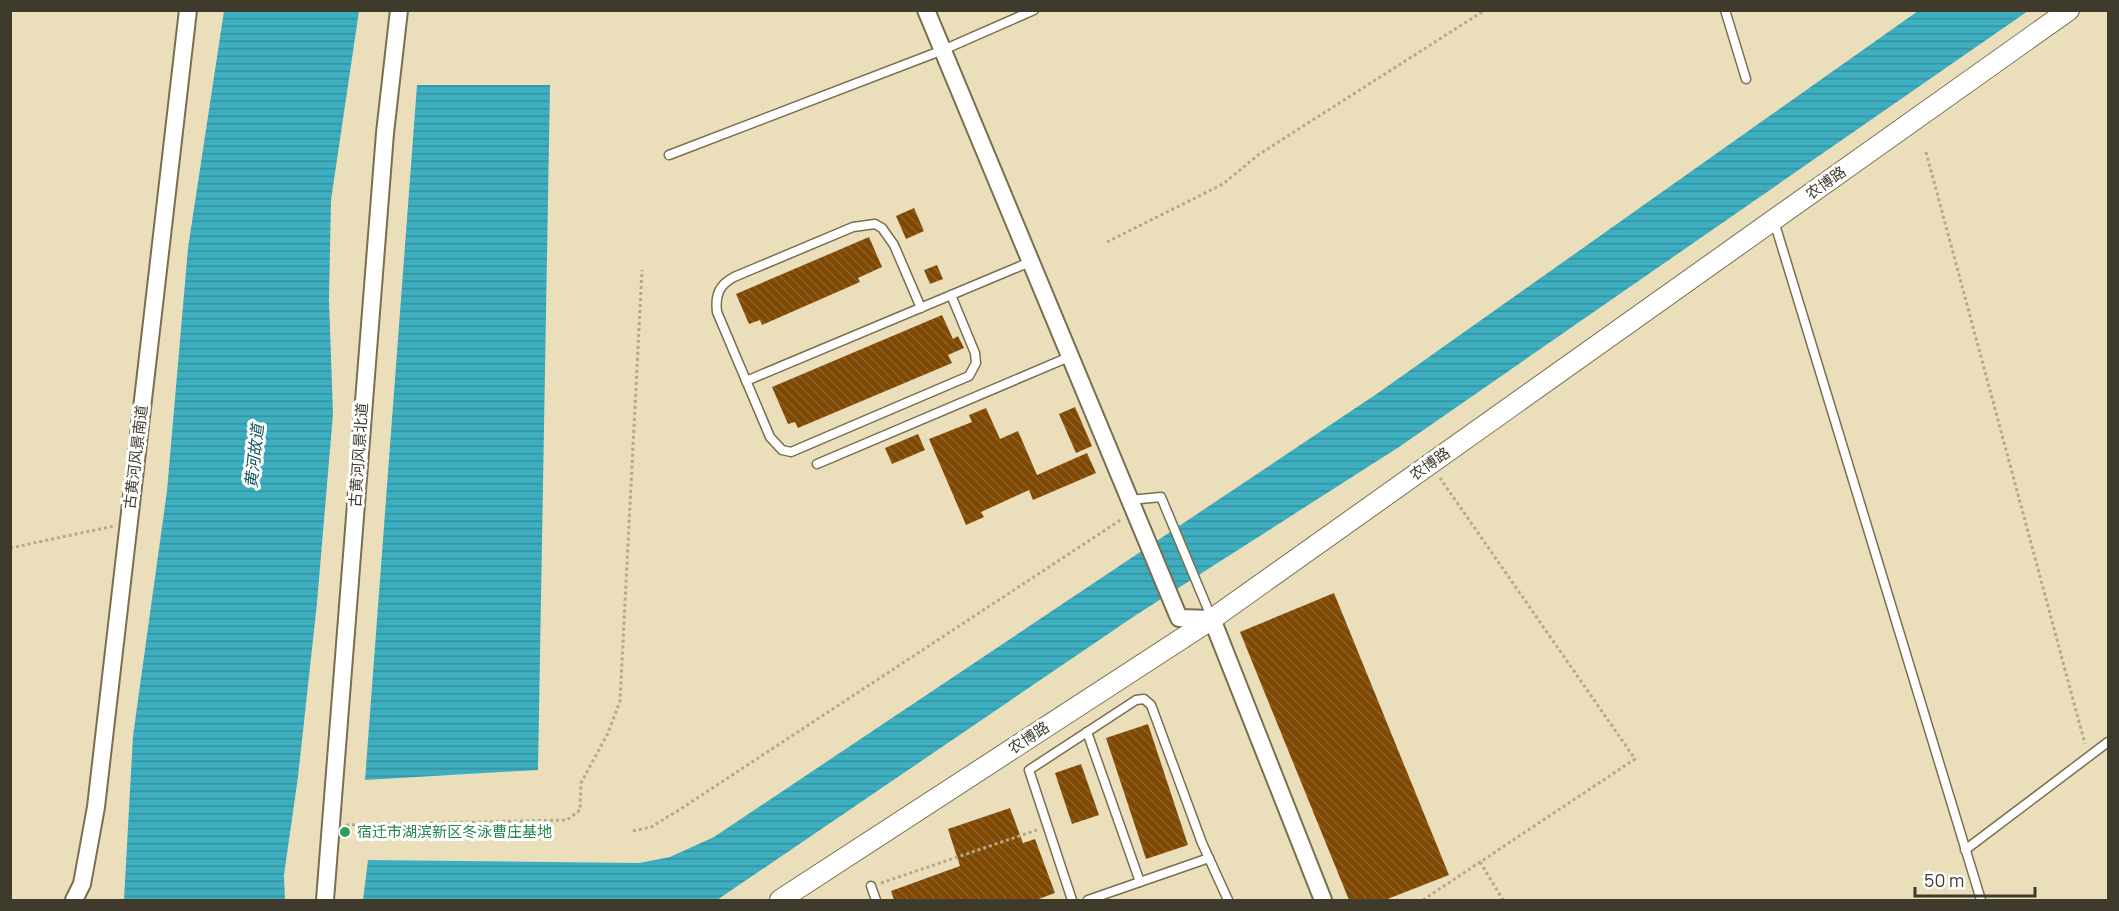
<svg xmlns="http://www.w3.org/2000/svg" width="2119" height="911" viewBox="0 0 2119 911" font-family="Manrope,'Noto Sans SC',sans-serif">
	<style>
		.water { fill: url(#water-rules) }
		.building { fill: url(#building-back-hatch) }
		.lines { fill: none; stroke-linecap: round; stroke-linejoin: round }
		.service-casing { stroke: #796f4e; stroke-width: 11 }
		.minor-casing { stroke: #796f4e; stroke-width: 20 }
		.tertiary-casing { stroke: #796f4e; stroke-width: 22 }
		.path { stroke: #b3a98c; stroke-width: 3; stroke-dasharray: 3 3; stroke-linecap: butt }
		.service { stroke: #fff; stroke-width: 8 }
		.minor { stroke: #fff; stroke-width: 16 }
		.tertiary { stroke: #fff; stroke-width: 20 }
		.leisure-dot { fill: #2e9e5b; stroke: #fff; stroke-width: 2 }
		.labels { text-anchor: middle; stroke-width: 6; stroke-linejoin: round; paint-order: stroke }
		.street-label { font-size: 15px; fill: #3f3b2c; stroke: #fff }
		.leisure-label { font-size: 15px; fill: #27864d; stroke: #fff; text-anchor: start }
		.water-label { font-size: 16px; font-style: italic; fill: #13535c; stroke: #fff }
	</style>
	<defs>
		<pattern id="water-rules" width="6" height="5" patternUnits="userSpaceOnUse" patternTransform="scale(1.5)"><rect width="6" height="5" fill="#3eafc1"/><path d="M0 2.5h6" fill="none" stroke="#35909d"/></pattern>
		<pattern id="building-back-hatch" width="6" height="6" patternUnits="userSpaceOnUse" patternTransform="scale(1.5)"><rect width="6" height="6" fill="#7f4904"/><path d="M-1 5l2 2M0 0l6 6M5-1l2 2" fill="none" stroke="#8d622a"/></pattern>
	</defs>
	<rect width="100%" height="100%" fill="#ebdfbb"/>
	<g class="water">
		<path d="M224 11H359L331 200 329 300 333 414 317 603 298 777 284 875 285 900H124L133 736 167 491 188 248Z"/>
		<path d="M1918 11H2028L1399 447 1136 615 717 900H363L368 860 639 863 670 857 714 837 1378 393Z"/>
		<path d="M417 85H550L538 770 365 780Z"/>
	</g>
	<g class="building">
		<path d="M914 208 924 231 906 239 896 216Z"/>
		<path d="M869 237 882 267 858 278 860 282 762 325 760 320 749 324 736 294Z"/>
		<path d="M937 265 943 279 930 284 924 270Z"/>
		<path d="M942 315 953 339 958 336 964 348 948 355 952 363 798 428 795 422 788 424 772 387Z"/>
		<path d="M1075 407 1092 446 1076 453 1059 414Z"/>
		<path d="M986 408 1000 439 1018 431 1037 475 1087 453 1096 473 1033 500 1029 490 981 512 984 517 966 525 929 439 972 422 969 415Z"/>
		<path d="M918 434 925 450 892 464 885 448Z"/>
		<path d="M1334 593 1449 875 1385 900H1349L1240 632Z"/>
		<path d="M1148 724 1188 845 1146 859 1106 738Z"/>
		<path d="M1081 764 1099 815 1072 824 1055 773Z"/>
		<path d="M1010 808 1023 843 1035 839 1055 893 1036 900H894L891 891 960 866 948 829Z"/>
	</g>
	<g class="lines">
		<defs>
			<g id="service">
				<path d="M1725 10 1746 79"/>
				<path d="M669 155 943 50 1034 10"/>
				<path d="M1774 221 1981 900"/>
				<path d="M921 308 894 245 882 228 875 224 853 227 734 277C719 285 715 295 717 312L770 437 782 450 791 452 969 376 976 363 975 353 951 295"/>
				<path d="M746 381 1030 262"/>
				<path d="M817 464 1069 357"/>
				<path d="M1130 500 1161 497 1212 619"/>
				<path d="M1087 732 1140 882"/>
				<path d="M1965 850 2108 742"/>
				<path d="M871 886 876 900"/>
				<path d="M1072 900 1029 770 1136 700 1144 699 1151 705 1202 843 1228 900"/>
				<path d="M1088 900 1209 858"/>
			</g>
			<g id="minor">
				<path d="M926 10 1179 618 1212 619 1323 900"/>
				<path d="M74 900 82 884 96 807 188 10"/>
				<path d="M325 900 385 133 399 10"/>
			</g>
			<path id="tertiary" d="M780 900 1212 619 2069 10"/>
		</defs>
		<use href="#service" class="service-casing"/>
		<use href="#minor" class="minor-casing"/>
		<use href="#tertiary" class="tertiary-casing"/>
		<g class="path">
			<path d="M1926 152 2085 744"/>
			<path d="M1107 242 1223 184 1258 155 1485 10"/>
			<path d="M10 548 114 526"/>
			<path d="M346 825 567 820 580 810 581 783 608 733 620 701 642 270"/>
			<path d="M633 831 651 827 679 810 1122 519"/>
			<path d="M1480 862 1503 900"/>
			<path d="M881 883 1037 830"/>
			<path d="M1423 900 1635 759 1440 478"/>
		</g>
		<use href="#service" class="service"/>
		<use href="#minor" class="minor"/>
		<use href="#tertiary" class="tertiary"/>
	</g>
	<circle class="leisure-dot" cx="345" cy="832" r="6"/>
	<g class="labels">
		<g class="street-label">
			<text transform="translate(1826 183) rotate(-35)" y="5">农博路</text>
			<text transform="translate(359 455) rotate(-86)" y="5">古黄河风景北道</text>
			<text transform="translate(136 457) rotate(-83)" y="5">古黄河风景南道</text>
			<text transform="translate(1430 464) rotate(-35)" y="5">农博路</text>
			<text transform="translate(1029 738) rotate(-33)" y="5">农博路</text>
		</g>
		<g class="leisure-label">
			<text x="357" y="837">宿迁市湖滨新区冬泳曹庄基地</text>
		</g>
		<g class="water-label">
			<text transform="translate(254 456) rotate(-84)" y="6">黄河故道</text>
		</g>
	</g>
	<rect width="2119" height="911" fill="none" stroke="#3f3b2c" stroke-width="24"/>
	<path d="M1915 887v9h120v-9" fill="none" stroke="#3f3b2c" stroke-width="3"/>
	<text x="1924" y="887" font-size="18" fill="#3f3b2c" stroke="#ffffff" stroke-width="4.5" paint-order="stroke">50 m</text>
</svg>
